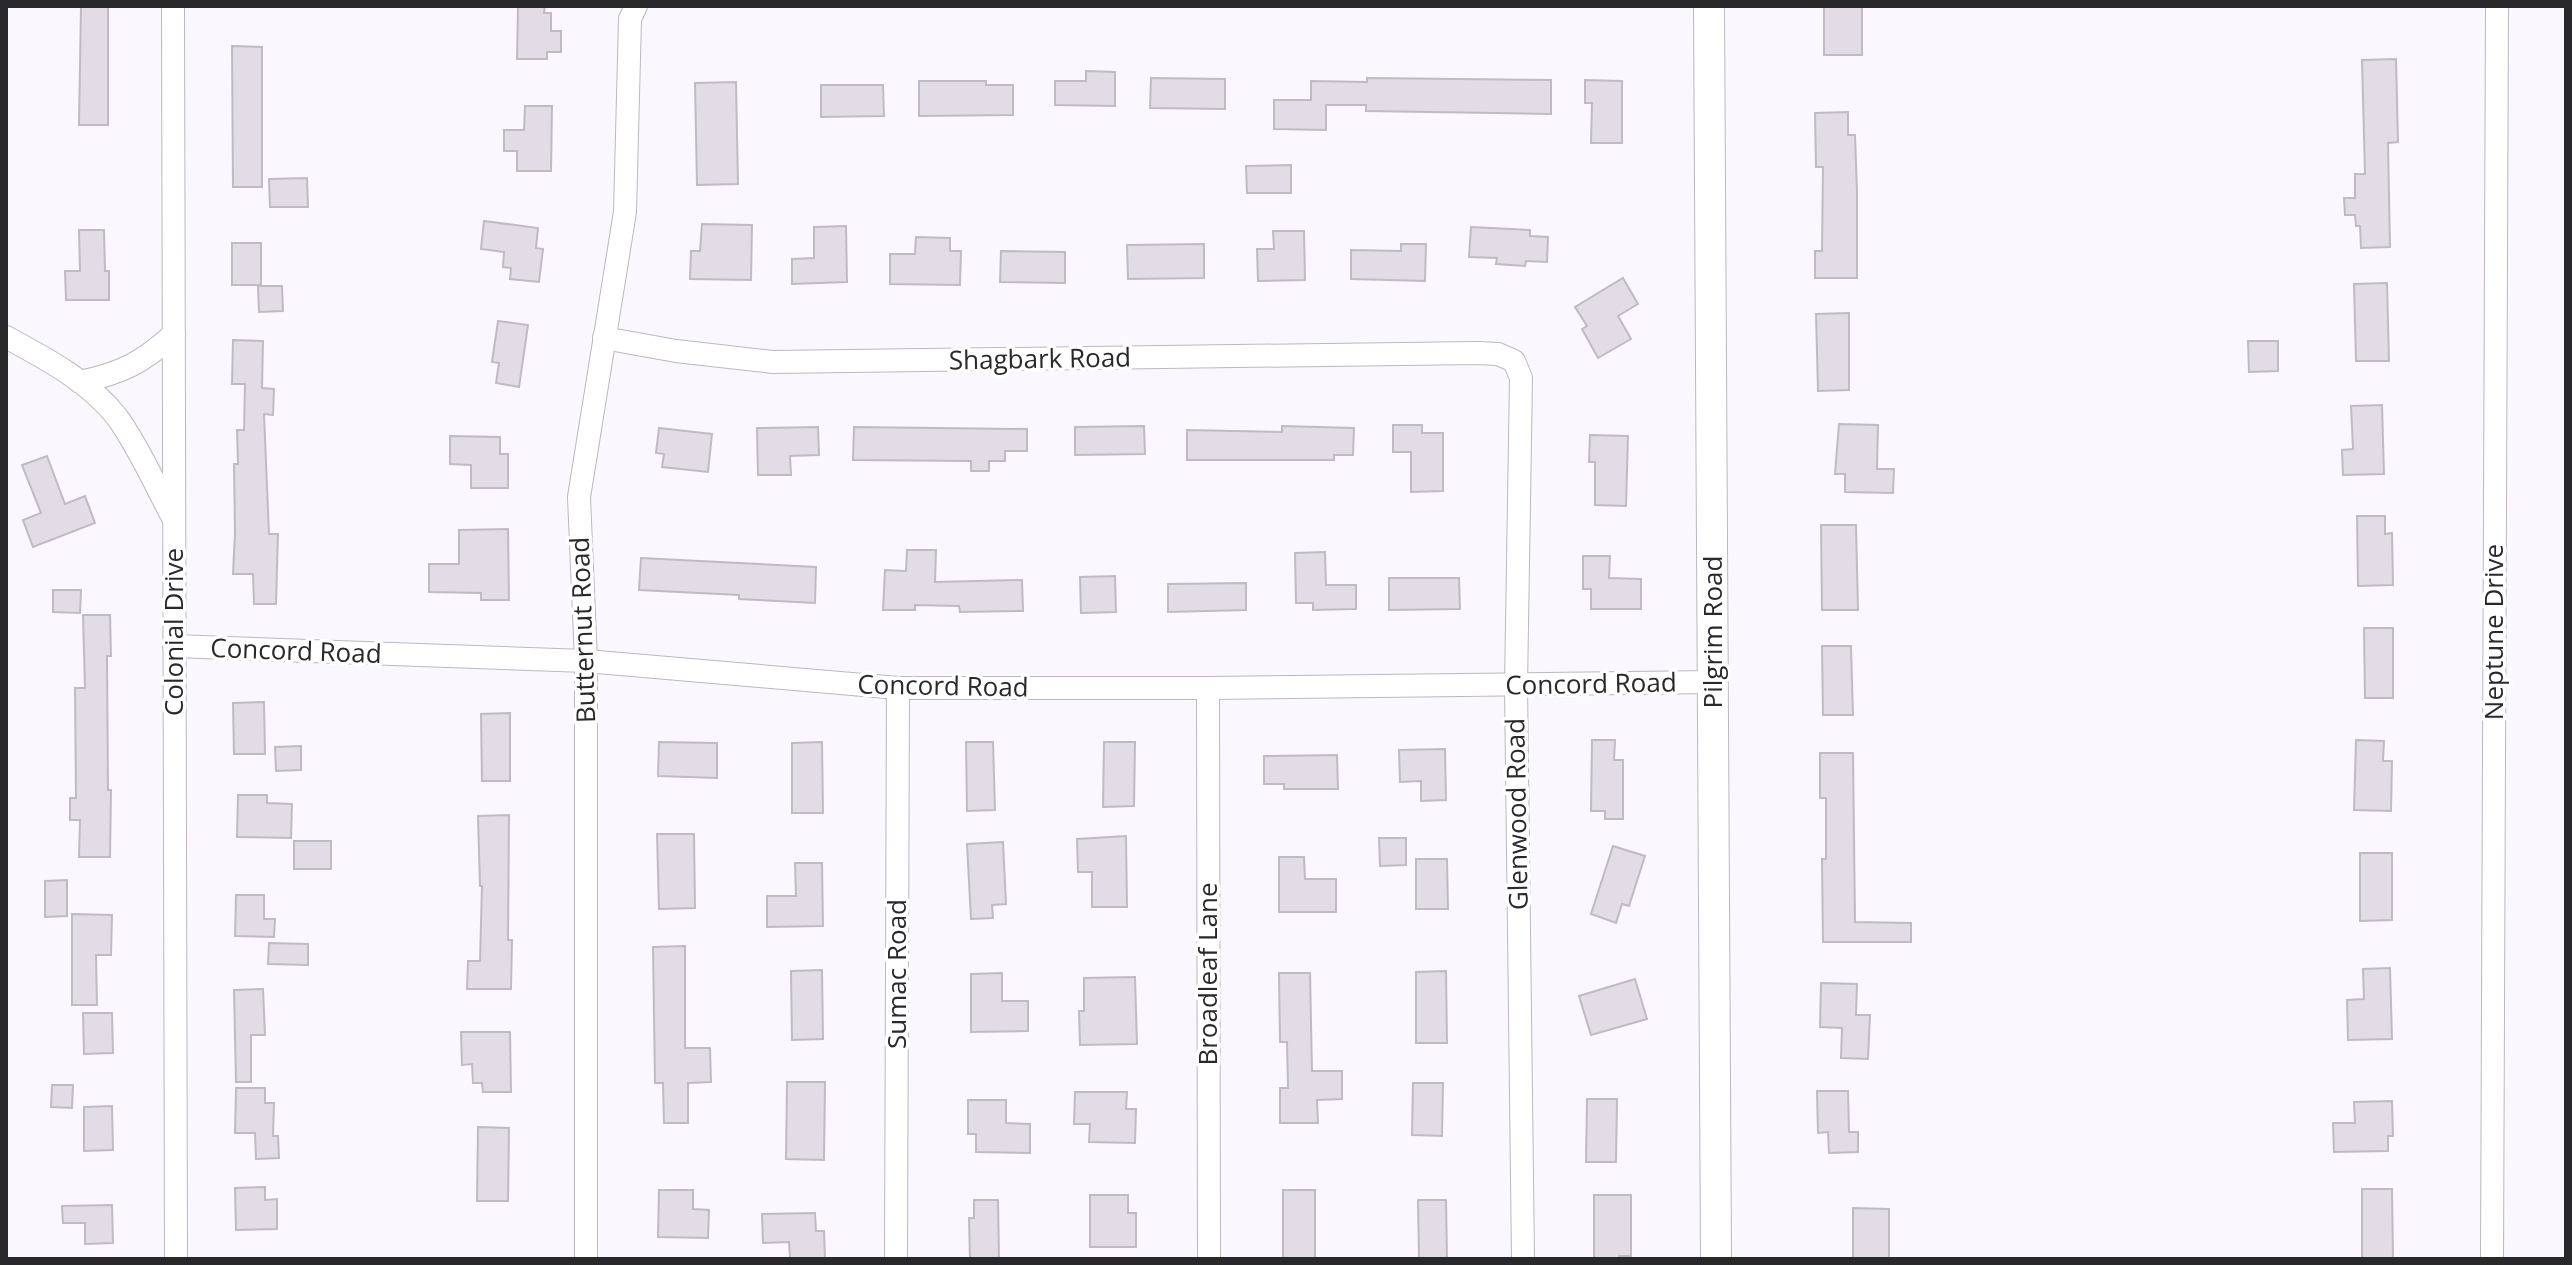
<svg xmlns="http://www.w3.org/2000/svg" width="2572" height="1265" viewBox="0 0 2572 1265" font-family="'Open Sans',sans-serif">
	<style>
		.building { fill: #e1dce5; stroke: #bfbbc4; stroke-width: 2 }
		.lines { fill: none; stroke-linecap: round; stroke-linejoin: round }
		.street-casing { stroke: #bcb7c0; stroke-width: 24 }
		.secondary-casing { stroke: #bcb7c0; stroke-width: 32 }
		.street { stroke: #fff; stroke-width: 22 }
		.secondary { stroke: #fff; stroke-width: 30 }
		.labels { text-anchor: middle; stroke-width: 7; stroke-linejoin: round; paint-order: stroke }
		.street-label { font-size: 26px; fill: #29282b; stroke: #fff }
	</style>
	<rect width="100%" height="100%" fill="#faf7fe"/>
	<g class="building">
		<path d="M81 6H108V125H79Z"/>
		<path d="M518 6H545L544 13H551V31H561V52H547V59H517Z"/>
		<rect x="1824" y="6" width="38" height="49"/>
		<path d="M232 46 262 47V187H233Z"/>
		<path d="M2396 59 2398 142 2388 143 2390 247 2361 248 2360 226H2356L2355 215H2345L2344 198H2355V174H2365L2362 60Z"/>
		<path d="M1086 71 1115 72V106L1055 105V81H1086Z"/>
		<path d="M1151 78 1225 79V109L1150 108Z"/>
		<path d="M1367 78 1551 80V114L1366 111V105H1326V130L1274 129V100H1311V81L1367 82Z"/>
		<path d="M1585 80 1622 81V143H1591L1592 103H1585Z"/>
		<path d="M919 81H986V85H1013V115L919 116Z"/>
		<path d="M736 82 738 184 697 185 695 83Z"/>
		<path d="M821 85H883L884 116 821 117Z"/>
		<path d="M525 106H552L551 171H517V151H504V130H524Z"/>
		<path d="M1848 112V135H1855L1857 192V278H1815V251H1822L1823 167H1816L1815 113Z"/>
		<path d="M1291 165V193H1247L1246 166Z"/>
		<path d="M307 178 308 207H270L269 179Z"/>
		<path d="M484 221 538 228 536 248 543 249 539 282 510 279 511 268 503 267 504 252 481 249Z"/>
		<path d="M702 224 752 225 751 280 690 279 691 251H700Z"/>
		<path d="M846 226 847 282 792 284V259L814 258V227Z"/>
		<path d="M1471 227 1530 230V236L1548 237 1547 262 1526 261 1525 266 1496 264 1497 258 1469 257Z"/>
		<path d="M79 230H104L105 271H109V300H66L65 271H80Z"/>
		<path d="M1273 231H1304L1305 280 1258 281 1257 249H1274Z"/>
		<path d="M916 237 950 238V251H961L960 285 890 284V254H915Z"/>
		<rect x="232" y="243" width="29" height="42"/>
		<path d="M1204 244V278L1128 279 1127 245Z"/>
		<path d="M1401 244H1426L1425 281 1351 279V250L1401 251Z"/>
		<path d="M1001 251 1065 252V283L1000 282Z"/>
		<path d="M1623 278 1638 304 1618 316 1631 339 1598 358 1582 329 1587 326 1575 307Z"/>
		<path d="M2387 283 2389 361H2356L2354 284Z"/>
		<path d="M258 286H282L283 311 259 312Z"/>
		<path d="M1849 313V390L1818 391 1816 314Z"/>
		<path d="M498 321 528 325 519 387 496 383 499 363 492 362Z"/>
		<path d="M233 340 263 341 262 388 274 389 273 415 264 414 269 534H278L276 604H254L253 574H233L235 533 234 464H238L237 430H244L245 384H232Z"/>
		<path d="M2248 341H2278V371L2249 372Z"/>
		<path d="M2382 405 2384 474 2343 475 2342 450 2353 449 2351 406Z"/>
		<path d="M1839 424 1878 425 1877 469H1894L1893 493 1845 492V474H1835Z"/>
		<path d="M1393 425H1422V433H1443V491L1411 492V452H1393Z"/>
		<path d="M1144 426 1145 454 1075 455V427Z"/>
		<path d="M1282 426 1354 428 1353 455H1334V460H1187V430L1282 432Z"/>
		<path d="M818 427 819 455 790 456 791 475H758L757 428Z"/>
		<path d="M854 427 1027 429V451H1005V461H989V471H971V461L853 460Z"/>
		<path d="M659 428 712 434 708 472 662 467 664 454 656 453Z"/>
		<path d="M1590 435 1628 436 1626 506 1595 505V462H1589Z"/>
		<path d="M450 436 500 437V454H508V488H471V465L450 464Z"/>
		<path d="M47 456 65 504 85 496 95 523 33 547 23 520 41 513 22 465Z"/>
		<path d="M2357 516H2385V534L2392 533 2393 585 2358 586Z"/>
		<path d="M1821 525H1856L1858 610H1822Z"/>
		<path d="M508 529 509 600H481V593L429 592V564H459V530Z"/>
		<path d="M907 550H936L935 582 1022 580 1023 611 960 612 959 606 915 605V610H883L885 570 906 571Z"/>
		<path d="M1325 552 1326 585H1356V609L1313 610V603H1296L1295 553Z"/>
		<path d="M1583 556H1610L1609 578 1641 579V609H1591V589H1583Z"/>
		<path d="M641 558 816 567 815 603 739 599V595L639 590Z"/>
		<path d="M1115 576 1116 612 1081 613 1080 577Z"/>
		<path d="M1389 578H1459L1460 609 1389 610Z"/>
		<path d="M1246 583V610L1168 612V584Z"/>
		<path d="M53 590H81L80 613 53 612Z"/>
		<path d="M83 615H110L111 656H107L108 790H111L110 857H79L80 820H70V798H76L75 688H85Z"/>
		<path d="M2364 628H2393V698H2365Z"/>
		<path d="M1822 646H1851L1853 715H1823Z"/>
		<path d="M264 702 265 754H234L233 703Z"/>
		<path d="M510 713V781H482L481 714Z"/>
		<path d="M1592 740H1615L1614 760H1623V819H1605V811H1591Z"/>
		<path d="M2356 740 2384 741 2383 761H2392L2391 811 2354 810Z"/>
		<path d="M659 742 717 743V778L658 776Z"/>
		<path d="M822 742 823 813H792V743Z"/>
		<path d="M966 742H993L995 810 967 811Z"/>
		<path d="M1104 742H1135L1134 806 1103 807Z"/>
		<path d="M301 746V770L276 771 275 747Z"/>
		<path d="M1445 749 1446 800 1421 801V781L1400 782 1399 750Z"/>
		<path d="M1820 753H1853L1855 922 1911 923V942H1823L1822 859H1826V798H1820Z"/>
		<path d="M1337 755 1338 789H1284V784H1264V756Z"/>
		<path d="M238 795H267V803L292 804 291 838 237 837Z"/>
		<path d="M509 815 508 940H512L511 989H467L468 961H480L482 886H480L478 816Z"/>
		<path d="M657 834H694L695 908 659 909Z"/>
		<path d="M1126 836 1127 907H1092V872H1078L1077 839Z"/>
		<path d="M1379 838H1406V865L1380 866Z"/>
		<rect x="294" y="841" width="37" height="28"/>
		<path d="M1003 842 1006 904 992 905 993 918 971 919 967 844Z"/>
		<path d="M1613 846 1645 856 1629 906 1622 904 1616 923 1591 914Z"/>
		<path d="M2360 853H2392V920L2360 921Z"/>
		<path d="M1279 857H1304L1305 879H1336V912H1279Z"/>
		<path d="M1416 859H1447L1448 909H1416Z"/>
		<path d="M795 863H822L823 926 767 927V896H796Z"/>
		<path d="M67 880V916L45 917V881Z"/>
		<path d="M236 895H264V919H275L274 937 235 936Z"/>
		<path d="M72 914 112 915 111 955H96L97 1005H72Z"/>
		<path d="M269 943 308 944V965L268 964Z"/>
		<path d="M685 946V1048H710L711 1082 688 1083V1123H664L663 1083H655L653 947Z"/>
		<path d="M2390 968 2392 1039 2348 1040 2347 1000 2364 999 2363 969Z"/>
		<path d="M822 970 823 1039 792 1040 791 971Z"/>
		<path d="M1446 971 1447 1043H1416V972Z"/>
		<path d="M1002 973V1001H1028V1031L971 1032V974Z"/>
		<path d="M1279 973H1310L1312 1071H1342V1099L1317 1100 1318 1123H1280V1088H1288L1287 1042H1280Z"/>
		<path d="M1135 977 1137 1044 1080 1045 1079 1011H1084V978Z"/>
		<path d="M1635 979 1647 1019 1591 1035 1579 996Z"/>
		<path d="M1821 983 1857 984 1856 1015H1870L1868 1059 1841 1058 1842 1028 1820 1027Z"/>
		<path d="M263 989 265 1035H251V1082H236L234 990Z"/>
		<path d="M83 1013H112L113 1053 84 1054Z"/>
		<path d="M461 1032H510L511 1092H483L482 1083H473L472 1064 462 1065Z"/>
		<path d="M787 1082H825L824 1160 786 1159Z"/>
		<path d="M1413 1083H1443L1442 1136 1412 1135Z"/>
		<path d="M52 1085H73L72 1108 51 1107Z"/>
		<path d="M236 1088H265V1103H274L273 1136H278L279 1158 256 1159 255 1133H235Z"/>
		<path d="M1817 1091H1848L1849 1132H1858V1152L1829 1153 1828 1132 1818 1133Z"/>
		<path d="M1075 1092H1127L1126 1109H1136L1135 1143 1089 1142 1090 1124H1074Z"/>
		<path d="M1587 1099H1617L1616 1162H1586Z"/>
		<path d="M968 1100H1006V1123L1030 1124V1153L976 1152V1134H968Z"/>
		<path d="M2392 1101 2393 1136H2388V1151L2334 1152 2333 1123H2355L2354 1102Z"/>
		<path d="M112 1106 113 1150 84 1151V1107Z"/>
		<path d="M478 1127 509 1128 508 1201H477Z"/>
		<path d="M265 1187V1200L277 1199V1229L236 1230 235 1188Z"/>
		<path d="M2362 1189H2392L2393 1258 2362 1259Z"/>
		<path d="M659 1190H693V1209L709 1210 708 1238 658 1237Z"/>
		<rect x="1283" y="1190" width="32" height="69"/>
		<path d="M1090 1195H1128V1213H1136V1247H1090Z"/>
		<path d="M1594 1195H1631V1256H1619V1259H1594Z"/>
		<path d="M974 1200H998L999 1259H970L969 1218H974Z"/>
		<path d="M1418 1200H1446L1447 1259H1419Z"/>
		<path d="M112 1205 113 1243 85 1244V1223H63L62 1206Z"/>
		<path d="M1853 1208 1889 1209V1259H1853Z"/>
		<path d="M815 1213 816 1231H824L825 1259H790L789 1242 763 1243 762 1214Z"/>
	</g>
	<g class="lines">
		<defs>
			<g id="street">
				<path d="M173 6 176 1259"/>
				<path d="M6 337C45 358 89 381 117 417 137 444 156 486 172 516"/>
				<path d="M604 338 676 351 773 362 1477 353 1498 354 1514 361 1521 378 1516 686 1523 1259"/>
				<path d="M80 382C122 373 142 363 174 334"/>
				<path d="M174 646 586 661 898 688H1208L1714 682"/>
				<path d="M1208 688 1209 1259"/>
				<path d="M586 1259V661L579 497 625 212 630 19 636 6"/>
				<path d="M896 1259 898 688"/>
				<path d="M2492 1259 2497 6"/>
			</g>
			<path id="secondary" d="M1709 6 1716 1259"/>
		</defs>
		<use href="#street" class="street-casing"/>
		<use href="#secondary" class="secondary-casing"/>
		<use href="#street" class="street"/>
		<use href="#secondary" class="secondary"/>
	</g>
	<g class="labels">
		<g class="street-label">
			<text transform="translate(1040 359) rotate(-1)" y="9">Shagbark Road</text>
			<text transform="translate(583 630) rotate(-92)" y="9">Butternut Road</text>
			<text transform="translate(174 632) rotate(-90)" y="9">Colonial Drive</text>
			<text transform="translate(1713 632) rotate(-90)" y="9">Pilgrim Road</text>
			<text transform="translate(2494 632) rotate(-90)" y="9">Neptune Drive</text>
			<text transform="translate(296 651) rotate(2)" y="9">Concord Road</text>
			<text transform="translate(1591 684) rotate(-1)" y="9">Concord Road</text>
			<text transform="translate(943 686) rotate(1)" y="9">Concord Road</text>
			<text transform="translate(1517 814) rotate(-91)" y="9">Glenwood Road</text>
			<text transform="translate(897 974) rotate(-90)" y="9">Sumac Road</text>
			<text transform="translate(1208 974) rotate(-90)" y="9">Broadleaf Lane</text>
		</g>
	</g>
	<rect width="2572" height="1265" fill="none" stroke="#29282b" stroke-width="16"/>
</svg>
